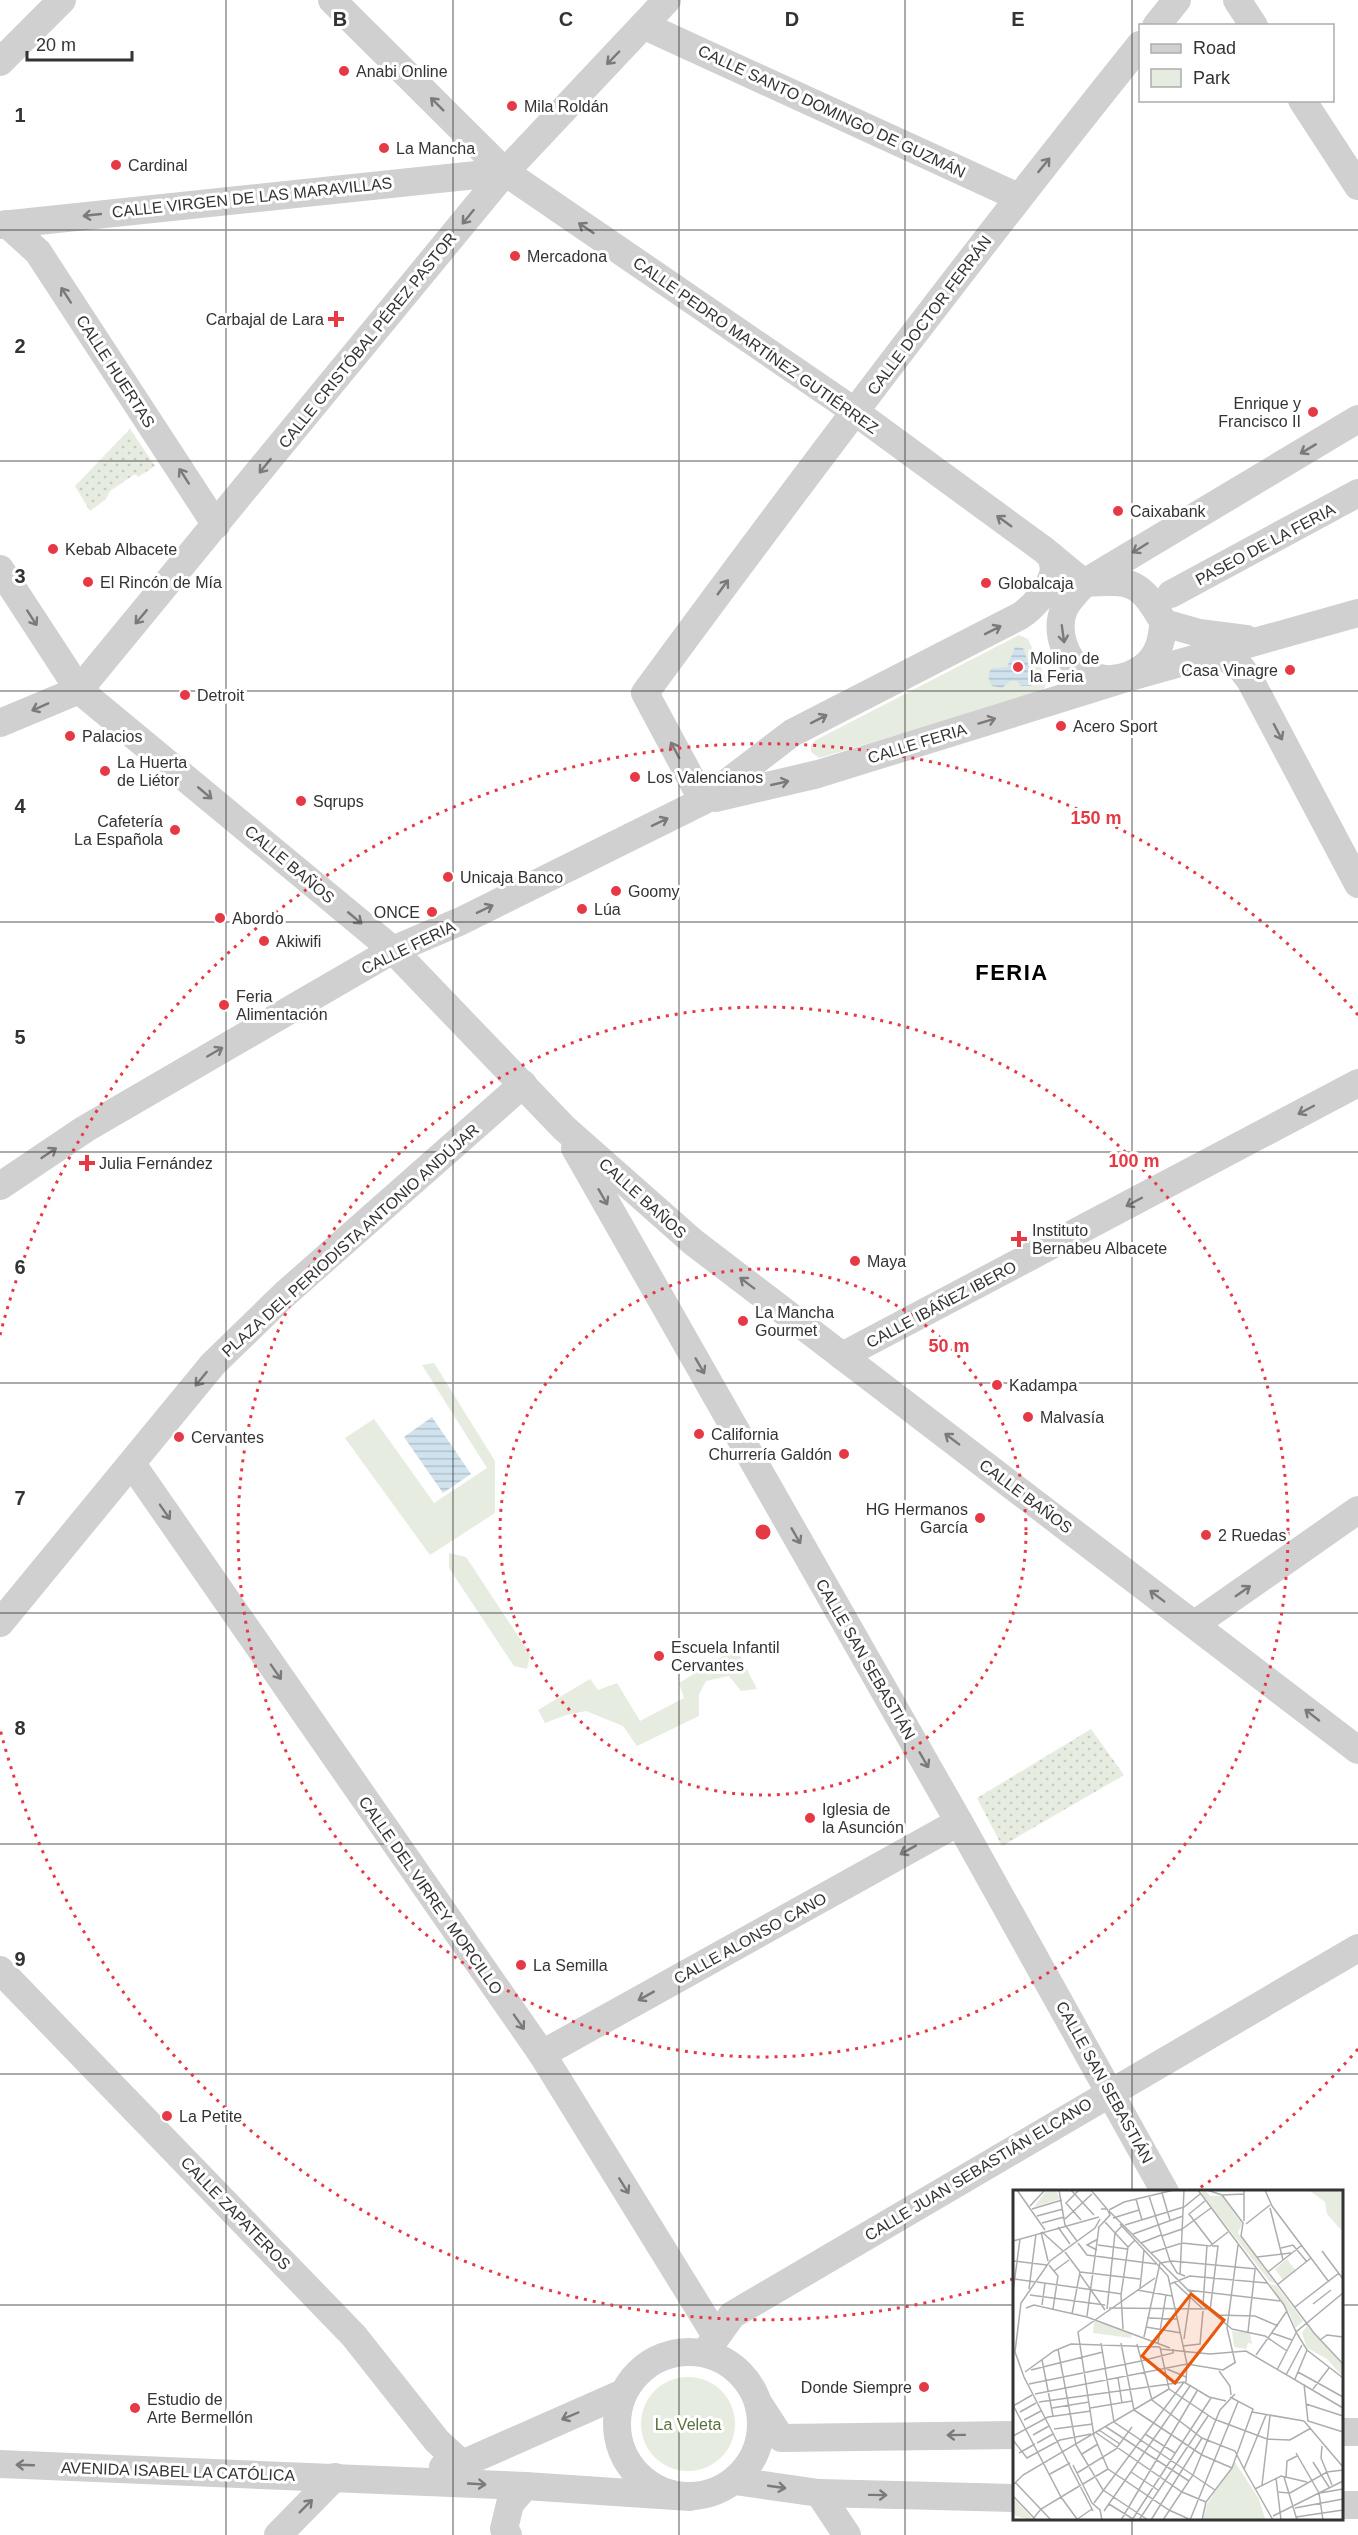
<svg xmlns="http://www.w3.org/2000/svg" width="1358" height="2535" viewBox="0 0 1358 2535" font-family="Helvetica,sans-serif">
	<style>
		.grass { fill: url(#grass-dots) }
		.green { fill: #e6ecdf }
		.water { fill: url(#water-rules) }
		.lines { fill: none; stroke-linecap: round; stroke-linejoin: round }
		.street { stroke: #d0d0d0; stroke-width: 28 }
		.oneway { stroke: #7a7a7a }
		.grid { fill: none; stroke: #333; stroke-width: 1.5; stroke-opacity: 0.55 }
		.ring { fill: none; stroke: #e63946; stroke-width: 3; stroke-dasharray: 3 6 }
		.poi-dot { fill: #e63946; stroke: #fff; stroke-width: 2 }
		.labels { text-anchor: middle; stroke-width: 6; stroke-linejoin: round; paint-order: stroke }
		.poi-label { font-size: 16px; fill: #333; stroke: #fff; text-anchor: start }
		.street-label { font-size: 16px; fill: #333; stroke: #fff }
		.park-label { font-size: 16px; fill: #56703f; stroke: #fff }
		.district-label { font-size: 22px; font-weight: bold; letter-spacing: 1.5px; fill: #000; stroke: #fff }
		.inset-road { fill: none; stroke: #adadad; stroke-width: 1.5 }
		.view { fill: #e8590c; fill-opacity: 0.15; stroke: #e8590c; stroke-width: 3 }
		.inset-edge { fill: none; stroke: #333; stroke-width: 3 }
		.grid-label { font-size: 20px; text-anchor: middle; font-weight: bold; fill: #333; stroke: #fff; stroke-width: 6; stroke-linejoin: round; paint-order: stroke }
		.centre { fill: #e63946; stroke: #fff; stroke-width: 3 }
		.ring-label { font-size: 18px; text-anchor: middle; font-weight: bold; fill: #e63946; stroke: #fff; stroke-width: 6; stroke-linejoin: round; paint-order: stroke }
	</style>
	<defs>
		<pattern id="grass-dots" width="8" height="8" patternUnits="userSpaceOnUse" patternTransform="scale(1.5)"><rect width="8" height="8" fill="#e6ecdf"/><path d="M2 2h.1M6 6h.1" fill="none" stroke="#c6cbc0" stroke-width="1.8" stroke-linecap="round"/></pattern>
		<pattern id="water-rules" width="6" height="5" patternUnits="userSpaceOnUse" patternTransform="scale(1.5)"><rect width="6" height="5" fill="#cfe2ee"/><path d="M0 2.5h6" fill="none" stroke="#b2c2cd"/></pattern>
	</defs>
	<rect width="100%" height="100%" fill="#fff"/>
	<g class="grass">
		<path d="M130 429 155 466 138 477 135 474 110 491 106 499 90 511 75 486Z"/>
		<path d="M1091 1729 1124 1775 1002 1846 977 1798Z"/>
	</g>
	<g class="green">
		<path d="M1019 635 1028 639 1047 681 1044 689 1036 694 819 758 811 752V745L816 740Z"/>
		<path d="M434 1363 495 1461V1513L430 1555 345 1438 374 1419 434 1503 487 1468 422 1365Z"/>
		<path d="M449 1553 466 1557 530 1654 527 1669 514 1666 449 1568Z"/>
		<path d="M736 1648 757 1689 741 1691 729 1676 706 1681 699 1694V1716L637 1746 623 1726 586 1711 566 1715 545 1723 538 1710 590 1679 598 1690 617 1683 640 1721 684 1698 679 1683Z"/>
		<circle cx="688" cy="2424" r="47"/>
	</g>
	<g class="water">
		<path d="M1015 647 1023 648 1035 682 1031 686H1021L1017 681H1010L1002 688 992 686C988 680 987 674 992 668L1007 667Z"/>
		<path d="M432 1417 471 1474 443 1493 404 1437Z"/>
	</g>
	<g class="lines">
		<g class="street">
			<path d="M332 0 505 172 854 411 1044 550 1084 583"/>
			<path d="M1237 0 1254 26"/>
			<path d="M645 26 1018 197"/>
			<path d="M1156 26 1177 0"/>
			<path d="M0 62 62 0"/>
			<path d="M1302 100 1358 186"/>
			<path d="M7 224 38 252 216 525"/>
			<path d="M0 225 505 172"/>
			<path d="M0 569 79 690 393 950 564 1128 693 1242 1358 1750"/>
			<path d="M1085 583C1133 580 1140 581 1164 623L1199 633 1246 639"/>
			<path d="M1171 594 1358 493"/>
			<path d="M1164 623C1162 630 1162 639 1159 646 1150 673 1112 688 1086 673 1065 662 1055 631 1064 609 1068 600 1078 591 1084 583L1358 419"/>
			<path d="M1216 652 1241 668 1250 680 1358 884"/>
			<path d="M0 723 79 690 505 172 667 0"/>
			<path d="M715 798 818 774 1130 677 1358 613"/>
			<path d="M703 801 645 693C806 474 970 257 1140 45"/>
			<path d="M575 1148 959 1822 1165 2192"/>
			<path d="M0 1186 85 1129 393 950 461 921 703 801 792 733 1020 616C1034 607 1051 587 1054 570 1054 566 1052 560 1051 556"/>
			<path d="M842 1356 1358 1083"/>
			<path d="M132 1464 542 2054 716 2336"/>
			<path d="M0 1623 213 1364 285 1294 523 1084"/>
			<path d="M1195 1624 1358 1510"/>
			<path d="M0 1970 354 2336 437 2441 462 2464"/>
			<path d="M542 2054 959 1822"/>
			<path d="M707 2350 732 2315 1358 1948"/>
			<circle cx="689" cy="2424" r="72"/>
			<path d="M759 2404 781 2438 1014 2435"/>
			<path d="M1342 2432H1358"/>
			<path d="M0 2464 525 2486 690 2497"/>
			<path d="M443 2467 462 2464 623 2393"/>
			<path d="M735 2481 819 2493 1014 2498"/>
			<path d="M819 2493 847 2535"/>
			<path d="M1342 2505H1358"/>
			<path d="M278 2535 335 2477"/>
			<path d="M508 2535 504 2529 510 2504 525 2486"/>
		</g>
	</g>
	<defs><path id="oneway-shaft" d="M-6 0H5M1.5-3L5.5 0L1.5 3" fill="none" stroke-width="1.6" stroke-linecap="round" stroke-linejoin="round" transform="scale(1.5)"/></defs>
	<g class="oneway">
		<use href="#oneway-shaft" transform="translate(613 58) rotate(134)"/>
		<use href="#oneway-shaft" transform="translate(437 104) rotate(-135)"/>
		<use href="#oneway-shaft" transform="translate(1044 165) rotate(-51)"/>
		<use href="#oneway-shaft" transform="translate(92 215) rotate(174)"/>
		<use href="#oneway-shaft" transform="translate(468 217) rotate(129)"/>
		<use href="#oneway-shaft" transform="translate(586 228) rotate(-146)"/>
		<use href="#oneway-shaft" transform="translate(66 295) rotate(-123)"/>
		<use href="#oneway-shaft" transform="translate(1308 449) rotate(149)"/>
		<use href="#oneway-shaft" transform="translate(265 466) rotate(129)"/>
		<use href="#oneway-shaft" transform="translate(184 476) rotate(-123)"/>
		<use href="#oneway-shaft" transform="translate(1004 521) rotate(-144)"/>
		<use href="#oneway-shaft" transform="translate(1140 548) rotate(148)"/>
		<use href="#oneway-shaft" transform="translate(723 587) rotate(-54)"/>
		<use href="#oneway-shaft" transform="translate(141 617) rotate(130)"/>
		<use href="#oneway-shaft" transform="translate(32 618) rotate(57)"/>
		<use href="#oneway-shaft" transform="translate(993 630) rotate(-27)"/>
		<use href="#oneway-shaft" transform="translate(1063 634) rotate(82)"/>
		<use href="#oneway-shaft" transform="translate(40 707) rotate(156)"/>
		<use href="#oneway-shaft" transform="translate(819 719) rotate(-27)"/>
		<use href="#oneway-shaft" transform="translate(987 721) rotate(-17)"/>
		<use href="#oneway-shaft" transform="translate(1278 732) rotate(62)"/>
		<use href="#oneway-shaft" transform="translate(675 750) rotate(-118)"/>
		<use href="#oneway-shaft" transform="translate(780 783) rotate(-13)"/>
		<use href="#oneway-shaft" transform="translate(205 793) rotate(40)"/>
		<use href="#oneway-shaft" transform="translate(660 822) rotate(-26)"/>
		<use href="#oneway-shaft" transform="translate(485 909) rotate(-26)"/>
		<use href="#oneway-shaft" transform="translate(355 918) rotate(40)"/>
		<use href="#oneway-shaft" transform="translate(215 1052) rotate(-30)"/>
		<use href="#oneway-shaft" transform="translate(1306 1110) rotate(152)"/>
		<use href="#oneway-shaft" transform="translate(49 1153) rotate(-34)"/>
		<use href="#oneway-shaft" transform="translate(603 1197) rotate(60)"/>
		<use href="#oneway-shaft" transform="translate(1134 1202) rotate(152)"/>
		<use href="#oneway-shaft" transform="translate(747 1283) rotate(-143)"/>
		<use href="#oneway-shaft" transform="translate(700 1366) rotate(60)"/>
		<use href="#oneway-shaft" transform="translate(201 1379) rotate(129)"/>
		<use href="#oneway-shaft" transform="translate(952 1439) rotate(-143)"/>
		<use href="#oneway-shaft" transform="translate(165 1512) rotate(55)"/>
		<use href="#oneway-shaft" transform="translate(796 1536) rotate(60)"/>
		<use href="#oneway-shaft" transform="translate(1243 1591) rotate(-35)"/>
		<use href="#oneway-shaft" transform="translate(1157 1596) rotate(-143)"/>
		<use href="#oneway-shaft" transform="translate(276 1672) rotate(55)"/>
		<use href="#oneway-shaft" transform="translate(1312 1715) rotate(-142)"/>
		<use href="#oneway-shaft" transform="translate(924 1760) rotate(60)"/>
		<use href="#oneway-shaft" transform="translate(908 1850) rotate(151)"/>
		<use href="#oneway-shaft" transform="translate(646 1996) rotate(151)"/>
		<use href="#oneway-shaft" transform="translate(519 2022) rotate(55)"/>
		<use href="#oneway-shaft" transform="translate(624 2186) rotate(58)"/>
		<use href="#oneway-shaft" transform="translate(570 2416) rotate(157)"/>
		<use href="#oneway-shaft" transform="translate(956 2435) rotate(179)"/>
		<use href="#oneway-shaft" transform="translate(25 2465) rotate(-178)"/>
		<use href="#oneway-shaft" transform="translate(477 2484) rotate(3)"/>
		<use href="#oneway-shaft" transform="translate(777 2487) rotate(8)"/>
		<use href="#oneway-shaft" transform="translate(878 2495) rotate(1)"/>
		<use href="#oneway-shaft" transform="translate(306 2506) rotate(-45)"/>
	</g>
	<path class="grid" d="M226 0V2535M453 0V2535M679 0V2535M905 0V2535M1132 0V2192M0 230H1358M0 461H1358M0 691H1358M0 922H1358M0 1152H1358M0 1383H1358M0 1613H1358M0 1844H1358M0 2074H1358M0 2305H1014M1342 2305H1358M1132 2518V2535"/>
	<g class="ring">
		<circle cx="763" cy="1532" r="263"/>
		<circle cx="763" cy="1532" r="525"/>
		<path d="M1358 2049A788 788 0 0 1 1198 2189M1013 2279A788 788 0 0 1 0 1729M0 1335A788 788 0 0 1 1358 1015"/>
	</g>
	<g class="poi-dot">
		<circle cx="344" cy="71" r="6"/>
		<circle cx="512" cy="106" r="6"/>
		<circle cx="384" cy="148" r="6"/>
		<circle cx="116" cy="165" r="6"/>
		<circle cx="515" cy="256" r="6"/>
		<path d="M333 310h6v6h6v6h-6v6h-6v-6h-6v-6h6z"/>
		<circle cx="1313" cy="412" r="6"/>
		<circle cx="1118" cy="511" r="6"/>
		<circle cx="53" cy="549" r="6"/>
		<circle cx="88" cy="582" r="6"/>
		<circle cx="986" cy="583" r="6"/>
		<circle cx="1018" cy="667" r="6"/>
		<circle cx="1290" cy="670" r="6"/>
		<circle cx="185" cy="695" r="6"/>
		<circle cx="1061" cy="726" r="6"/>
		<circle cx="70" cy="736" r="6"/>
		<circle cx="105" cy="771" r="6"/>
		<circle cx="635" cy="777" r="6"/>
		<circle cx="301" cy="801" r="6"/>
		<circle cx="175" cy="830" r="6"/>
		<circle cx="448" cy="877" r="6"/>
		<circle cx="616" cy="891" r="6"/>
		<circle cx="582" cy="909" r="6"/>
		<circle cx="432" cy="912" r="6"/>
		<circle cx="220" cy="918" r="6"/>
		<circle cx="264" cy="941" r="6"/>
		<circle cx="224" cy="1005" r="6"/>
		<path d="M84 1154h6v6h6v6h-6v6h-6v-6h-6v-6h6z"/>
		<path d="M1016 1230h6v6h6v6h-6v6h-6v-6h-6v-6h6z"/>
		<circle cx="855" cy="1261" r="6"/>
		<circle cx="743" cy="1321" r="6"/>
		<circle cx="997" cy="1385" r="6"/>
		<circle cx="1028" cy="1417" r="6"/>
		<circle cx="699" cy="1434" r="6"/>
		<circle cx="179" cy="1437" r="6"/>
		<circle cx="844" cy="1454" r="6"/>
		<circle cx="980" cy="1518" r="6"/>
		<circle cx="1206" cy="1535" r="6"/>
		<circle cx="659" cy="1656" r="6"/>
		<circle cx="810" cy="1818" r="6"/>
		<circle cx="521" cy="1965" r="6"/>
		<circle cx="167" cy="2116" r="6"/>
		<circle cx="924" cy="2387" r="6"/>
		<circle cx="135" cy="2408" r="6"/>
	</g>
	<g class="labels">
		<g class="poi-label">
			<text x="356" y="77">Anabi Online</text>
			<text x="524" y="112">Mila Roldán</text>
			<text x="396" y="154">La Mancha</text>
			<text x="128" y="171">Cardinal</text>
			<text x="527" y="262">Mercadona</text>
			<text x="324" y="325" text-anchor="end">Carbajal de Lara</text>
			<text x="1301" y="409" text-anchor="end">Enrique y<tspan x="1301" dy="18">Francisco II</tspan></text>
			<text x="1130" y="517">Caixabank</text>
			<text x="65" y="555">Kebab Albacete</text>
			<text x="100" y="588">El Rincón de Mía</text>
			<text x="998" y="589">Globalcaja</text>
			<text x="1030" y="664">Molino de<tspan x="1030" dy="18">la Feria</tspan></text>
			<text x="1278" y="676" text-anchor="end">Casa Vinagre</text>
			<text x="197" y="701">Detroit</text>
			<text x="1073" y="732">Acero Sport</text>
			<text x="82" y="742">Palacios</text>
			<text x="117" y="768">La Huerta<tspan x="117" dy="18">de Liétor</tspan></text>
			<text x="647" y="783">Los Valencianos</text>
			<text x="313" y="807">Sqrups</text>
			<text x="163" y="827" text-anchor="end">Cafetería<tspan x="163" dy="18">La Española</tspan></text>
			<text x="460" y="883">Unicaja Banco</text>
			<text x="628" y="897">Goomy</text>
			<text x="594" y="915">Lúa</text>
			<text x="420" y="918" text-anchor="end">ONCE</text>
			<text x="232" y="924">Abordo</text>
			<text x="276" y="947">Akiwifi</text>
			<text x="236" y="1002">Feria<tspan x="236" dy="18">Alimentación</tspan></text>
			<text x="99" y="1169">Julia Fernández</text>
			<text x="1032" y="1236">Instituto<tspan x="1032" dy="18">Bernabeu Albacete</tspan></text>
			<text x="867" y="1267">Maya</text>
			<text x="755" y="1318">La Mancha<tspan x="755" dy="18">Gourmet</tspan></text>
			<text x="1009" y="1391">Kadampa</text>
			<text x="1040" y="1423">Malvasía</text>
			<text x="711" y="1440">California</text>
			<text x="191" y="1443">Cervantes</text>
			<text x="832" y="1460" text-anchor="end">Churrería Galdón</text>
			<text x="968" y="1515" text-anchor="end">HG Hermanos<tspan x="968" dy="18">García</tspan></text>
			<text x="1218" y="1541">2 Ruedas</text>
			<text x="671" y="1653">Escuela Infantil<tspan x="671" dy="18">Cervantes</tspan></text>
			<text x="822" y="1815">Iglesia de<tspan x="822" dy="18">la Asunción</tspan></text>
			<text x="533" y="1971">La Semilla</text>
			<text x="179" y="2122">La Petite</text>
			<text x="912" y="2393" text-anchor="end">Donde Siempre</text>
			<text x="147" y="2405">Estudio de<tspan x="147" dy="18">Arte Bermellón</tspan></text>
		</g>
		<g class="street-label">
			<text transform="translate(832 111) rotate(25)" y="6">CALLE SANTO DOMINGO DE GUZMÁN</text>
			<text transform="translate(252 197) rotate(-6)" y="6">CALLE VIRGEN DE LAS MARAVILLAS</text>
			<text transform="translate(929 315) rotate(-53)" y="6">CALLE DOCTOR FERRÁN</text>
			<text transform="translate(367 340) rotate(-51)" y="6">CALLE CRISTÓBAL PÉREZ PASTOR</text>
			<text transform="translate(756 345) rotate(35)" y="6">CALLE PEDRO MARTÍNEZ GUTIÉRREZ</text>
			<text transform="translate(116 371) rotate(57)" y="6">CALLE HUERTAS</text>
			<text transform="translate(1265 544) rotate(-28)" y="6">PASEO DE LA FERIA</text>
			<text transform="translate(917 743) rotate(-17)" y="6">CALLE FERIA</text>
			<text transform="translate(290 864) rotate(40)" y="6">CALLE BAÑOS</text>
			<text transform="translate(408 947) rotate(-26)" y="6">CALLE FERIA</text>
			<text transform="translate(643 1198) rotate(42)" y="6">CALLE BAÑOS</text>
			<text transform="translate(350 1240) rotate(-42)" y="6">PLAZA DEL PERIODISTA ANTONIO ANDÚJAR</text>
			<text transform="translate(941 1304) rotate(-28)" y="6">CALLE IBÁÑEZ IBERO</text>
			<text transform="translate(1026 1496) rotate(37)" y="6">CALLE BAÑOS</text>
			<text transform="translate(866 1659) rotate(60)" y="6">CALLE SAN SEBASTIÁN</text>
			<text transform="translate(431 1895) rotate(55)" y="6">CALLE DEL VIRREY MORCILLO</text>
			<text transform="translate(750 1938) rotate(-29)" y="6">CALLE ALONSO CANO</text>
			<text transform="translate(1105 2082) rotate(61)" y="6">CALLE SAN SEBASTIÁN</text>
			<text transform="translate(978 2169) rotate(-31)" y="6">CALLE JUAN SEBASTIÁN ELCANO</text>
			<text transform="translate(236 2213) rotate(46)" y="6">CALLE ZAPATEROS</text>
			<text transform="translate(178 2471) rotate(2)" y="6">AVENIDA ISABEL LA CATÓLICA</text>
		</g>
		<g class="park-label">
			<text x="688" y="2430">La Veleta</text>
		</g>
		<g class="district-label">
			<text x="1012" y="980">FERIA</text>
		</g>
	</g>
	<g transform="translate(1013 2190)">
		<rect width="330" height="330" fill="#fff"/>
		<path d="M296 0H330V42L314 24 312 12Z" fill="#e6ecdf"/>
		<path d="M34 0H43L47 9 21 17ZM192 0 197 6H209L229 34 225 43 262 93 257 92 188 3ZM274 69 283 81 270 90 262 79ZM257 94 263 95 290 131 282 138 277 124ZM81 131 119 143 118 148 80 143ZM294 136 330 175V187L314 169 294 158 289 143ZM219 141 237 143 239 154 235 153 233 159 221 157ZM222 272 246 309 252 329 190 330 194 314ZM0 308 19 328 17 330 0 325Z" fill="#e6ecdf"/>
		<path class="inset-road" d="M4 0 32 40M46 0 52 35 64 51M58 0 81 25M66 0 53 13 68 30M78 0 94 19M185 0 271 115 283 142M194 0 209 5 230 33 228 46 301 143 330 174M231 0V31M252 0 259 16 316 92M149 3 157 30M209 5 231 4M136 6 157 71 164 83 172 86M123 9 129 30M192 11 176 24 199 54M17 16 32 0M257 18 270 70M19 19 49 10M96 20 111 12 161 0M24 26 50 19M100 28 126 20M52 29 79 4M92 32 115 57M29 33 51 27M107 34 155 86 174 174 173 192M233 34 257 15M112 35 171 17 187 4M45 37 57 54M85 38 97 25 94 19H88M28 42 35 71M29 42 50 61M120 44 170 26M149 46 169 39 198 18M0 51 86 27M65 53 74 65 143 74M128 53 148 45M85 55 114 59M268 58 280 55 294 72M84 60 74 55 85 49M309 61 330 89M52 62 67 82M137 63 169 53 197 56 215 42M244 67 278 63M0 71 34 75M36 75 45 86 40 119M41 81 56 70M67 82 127 89M255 82 289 55M66 83 92 120M167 85 171 0M1 89 23 92M24 92 109 104M161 92 190 119M157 94 177 86 254 93M264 95 298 68M127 98 131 60M16 99 23 44M124 100 159 106M174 100 267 111M0 102 7 49M330 103 283 142 294 160 330 188M17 105 92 115M300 114 318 100M29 115 32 93M190 115 194 55M282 117 326 83M13 118 21 115 74 127 157 158M96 118 194 119 96 21M94 119 102 43 109 36M195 119 219 139 252 146 274 161M197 121 205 56H199M59 124 67 82M202 125 242 126 265 136M74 126 86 37M134 128 164 129M133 137 168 143M110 139 108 105 115 57 122 50M235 142 242 80M259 143 279 150M131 147 147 73 159 71 244 79M171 149 177 108M307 150 314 145 330 147M88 153 101 232 202 300M108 153 121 220M145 153 153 105M124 154 139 210 189 248 222 261 231 279M170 156 187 154 190 121M147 157 156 199M45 159 63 255 90 300 135 330M147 159 197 164 233 161 330 218M243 165 274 121M29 170 40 226M222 172 214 138 225 55M154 179 173 187M18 180 90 162M264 180 283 143M206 181 217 196 218 205M12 182 41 161 58 154 147 157M285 182 330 207M273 185 289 155M105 188 109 213M282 189 294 160M171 192 196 207 213 211M16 194 128 171 160 163V159M291 194 295 231 330 242M156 199 201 229 254 249 277 250 298 238M300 199 316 178M22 204 174 174 210 180 223 172M26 212 171 192M293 214 330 226M0 215 48 307 64 329M0 216 19 205M39 218 76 212M77 218 119 211M121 220 189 265 219 278M7 222 23 213M239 222 291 231M11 230 28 221M291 231 330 277M93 237 176 291M41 239 80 234M86 240 107 254M82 242 169 302 193 312M132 244 162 263M20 245 36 236M0 246 35 227 78 221M81 246 65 142 142 88M81 246 95 279 156 320 178 330M0 250 14 268 47 250 78 244M24 253 40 244M309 256 308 268 319 295M6 263 22 254M283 263 306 303 310 330M69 264 85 254M300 272 316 297M60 275 79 313M231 279 253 225M231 279 260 330M118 282 145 300M64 283 103 259 119 237M37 284 57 273M271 287 284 330M273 287 274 271 284 266M263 288 268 330M2 292 38 330M70 294 95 279M0 295 10 285 156 199M249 295 257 226M242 299 268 286 294 292M264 302 277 303 314 282 330 280M307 303 330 299M0 306 23 330M79 313 87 320 89 330M81 313 171 192M96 314 120 329M282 318 330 309M80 321 11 187 2 162 8 113 37 71 82 38 87 29M91 321 177 196M260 326 330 291M283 327 330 320M19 330 28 319 68 295M63 330 79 319M108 330 184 201M119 330 198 208M126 330 195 226M138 330 189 248M150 330 180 285 207 220 222 204M177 330 225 212M189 330 193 312 219 278 240 219 217 207"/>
		<path class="view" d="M178 104 211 130 162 193 129 166Z"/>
		<rect width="330" height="330" class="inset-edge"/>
	</g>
	<g class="grid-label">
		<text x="340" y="26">B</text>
		<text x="566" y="26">C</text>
		<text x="792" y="26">D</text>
		<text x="1018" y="26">E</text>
		<text x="20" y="122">1</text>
		<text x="20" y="353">2</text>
		<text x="20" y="583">3</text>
		<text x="20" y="813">4</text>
		<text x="20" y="1044">5</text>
		<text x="20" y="1274">6</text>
		<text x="20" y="1505">7</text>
		<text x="20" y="1735">8</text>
		<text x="20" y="1966">9</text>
	</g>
	<circle cx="763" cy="1532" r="9" class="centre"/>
	<g class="ring-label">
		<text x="1096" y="824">150 m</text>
		<text x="1134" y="1167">100 m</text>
		<text x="949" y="1352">50 m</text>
	</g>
	<rect x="1139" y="24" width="195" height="78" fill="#ffffff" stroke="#adadad" stroke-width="1.5"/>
	<rect x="1151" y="44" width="30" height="9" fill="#d0d0d0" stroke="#adadad" stroke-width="1.5"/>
	<text x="1193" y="54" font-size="18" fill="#333333">Road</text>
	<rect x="1151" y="69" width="30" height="18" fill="#e6ecdf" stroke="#adadad" stroke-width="1.5"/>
	<text x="1193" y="84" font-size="18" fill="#333333">Park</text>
	<path d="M27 51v9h105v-9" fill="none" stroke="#333333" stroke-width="3"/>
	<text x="36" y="51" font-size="18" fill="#333333" stroke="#ffffff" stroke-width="4.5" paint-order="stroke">20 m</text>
</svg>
